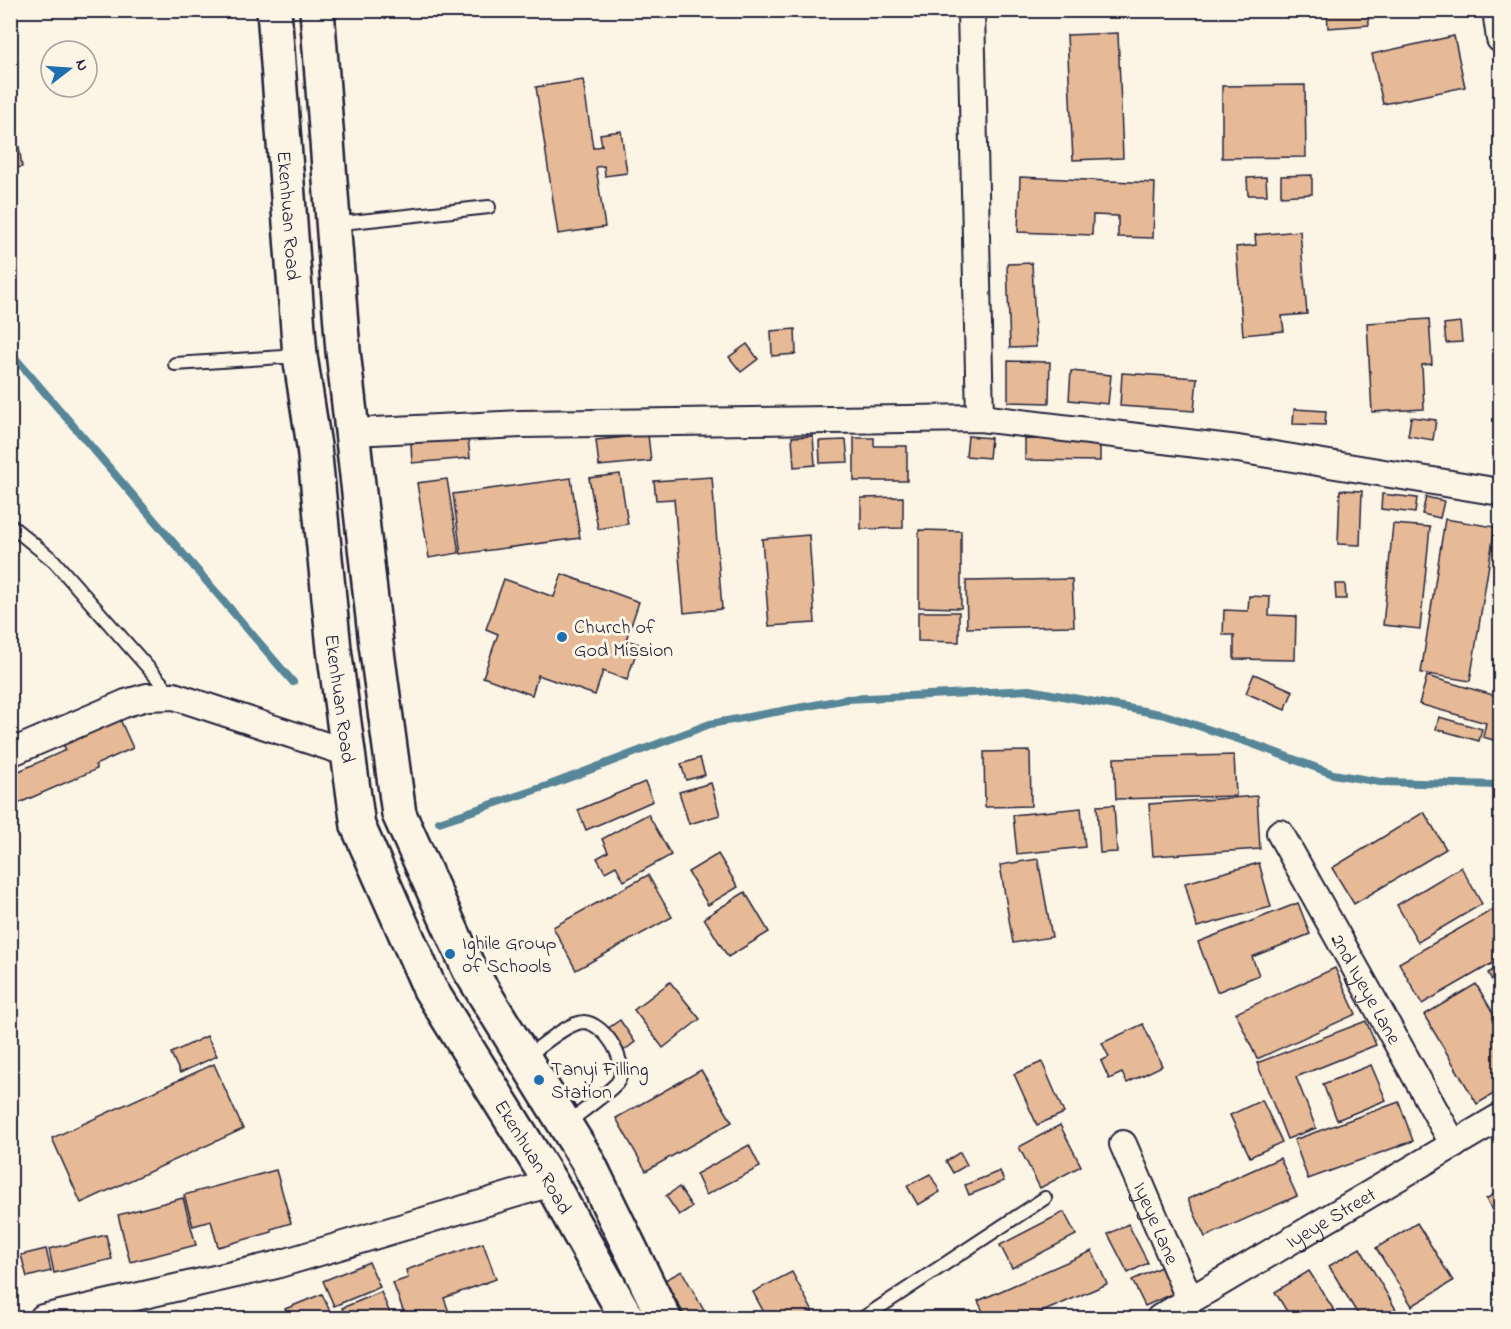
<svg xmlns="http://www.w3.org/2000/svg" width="1511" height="1329" viewBox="0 0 1511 1329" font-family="'Indie Flower',sans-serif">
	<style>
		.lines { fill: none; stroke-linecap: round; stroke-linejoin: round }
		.stream { stroke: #568697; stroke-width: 8 }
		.building { fill: #e6b997; stroke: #22223b; stroke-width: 1.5 }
		.service-casing { stroke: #22223b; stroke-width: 16 }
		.minor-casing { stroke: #22223b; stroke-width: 30 }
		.secondary-casing { stroke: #22223b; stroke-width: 38 }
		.service { stroke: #fcf5e5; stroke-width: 12 }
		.minor { stroke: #fcf5e5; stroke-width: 26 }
		.secondary { stroke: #fcf5e5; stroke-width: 33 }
		.poi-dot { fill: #1f6fb2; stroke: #fcf5e5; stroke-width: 2 }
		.labels { text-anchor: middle; stroke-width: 6; stroke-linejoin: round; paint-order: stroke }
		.street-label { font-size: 20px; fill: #22223b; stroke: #fcf5e5 }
		.poi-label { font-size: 20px; fill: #22223b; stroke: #fcf5e5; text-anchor: start }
	</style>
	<rect width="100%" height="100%" fill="#fcf5e5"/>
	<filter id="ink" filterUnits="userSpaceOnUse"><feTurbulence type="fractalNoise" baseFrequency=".0167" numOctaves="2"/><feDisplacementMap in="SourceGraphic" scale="12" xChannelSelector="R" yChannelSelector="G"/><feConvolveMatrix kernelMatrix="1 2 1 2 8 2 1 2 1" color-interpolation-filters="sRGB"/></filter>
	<g filter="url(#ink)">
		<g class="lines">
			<g class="stream">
				<path d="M10 352 293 682"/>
				<path d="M439 822 547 786 710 724 847 699 1030 690 1165 715 1250 743 1333 774 1380 782 1500 785"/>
			</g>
		</g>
		<g class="building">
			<path d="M1327 10H1368L1369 25 1328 28Z"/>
			<path d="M1118 33 1123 158 1073 160 1067 35Z"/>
			<path d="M1454 36 1465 87 1383 104 1372 54Z"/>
			<path d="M583 80 593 148 602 146 600 134 621 131 627 173 605 176 604 166 596 167 605 227 558 234 536 87Z"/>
			<path d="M1305 85 1306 157 1222 158V86Z"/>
			<path d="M19 146 22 167 10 169V147Z"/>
			<path d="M1312 175V194L1281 196V176Z"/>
			<path d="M1020 177 1155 183 1153 238 1118 237V216L1093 215 1092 235 1018 232Z"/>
			<path d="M1266 177 1267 195H1248L1247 178Z"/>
			<path d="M1300 231 1307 314 1282 316 1284 331 1243 335 1236 247 1256 245 1255 235Z"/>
			<path d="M1032 263 1036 347 1010 348 1007 264Z"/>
			<path d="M1429 319 1432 364 1422 365 1424 409 1372 412 1367 323Z"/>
			<path d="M1460 322 1462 342 1446 343 1444 324Z"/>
			<path d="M795 329 796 354 772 356 771 331Z"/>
			<path d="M747 344 758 359 741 372 729 357Z"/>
			<path d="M1008 361 1050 362 1049 403 1008 402Z"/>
			<path d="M1071 371 1111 375 1108 404 1069 400Z"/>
			<path d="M1122 373 1197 378 1194 411 1120 406Z"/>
			<path d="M1294 409 1326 411 1325 425 1293 424Z"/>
			<path d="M1411 417 1436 420 1433 440 1408 436Z"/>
			<path d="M648 435 651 461 599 466 596 440Z"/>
			<path d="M813 436 815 465 794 467 792 437Z"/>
			<path d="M968 436 991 438 989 458 966 456Z"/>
			<path d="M468 438 470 458 412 463 411 443Z"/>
			<path d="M854 438H874V446H907V481H854Z"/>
			<path d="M1025 439 1100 440V461L1025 460Z"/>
			<path d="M846 440 848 462 820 463 819 441Z"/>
			<path d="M620 474 628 524 598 529 589 478Z"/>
			<path d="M712 477 722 609 684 613 674 499 656 500 654 481Z"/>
			<path d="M571 478 580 538 461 554 453 494Z"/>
			<path d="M447 479 459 553 429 558 417 483Z"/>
			<path d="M1340 490 1362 491 1360 545 1338 544Z"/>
			<path d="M1382 494 1417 498 1415 513 1381 509Z"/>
			<path d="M903 497V528L861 529V498Z"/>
			<path d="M1426 497 1444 501 1440 518 1422 514Z"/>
			<path d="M1445 519 1495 527 1470 681 1421 673Z"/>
			<path d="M1393 524 1430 527 1420 629 1383 625Z"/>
			<path d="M919 530 961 531V608L919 607Z"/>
			<path d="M809 535 815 623 769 626 762 539Z"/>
			<path d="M562 574 639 602 626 640 639 644 627 680 603 671 595 695 538 675 532 695 483 677 498 634 486 629 504 579 554 597Z"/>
			<path d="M1072 579 1074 626 967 628 966 581Z"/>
			<path d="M1335 584H1345L1346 599H1336Z"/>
			<path d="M1249 596 1270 597 1269 615 1296 616 1295 660 1234 659V635H1223L1224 610 1248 611Z"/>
			<path d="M918 612H959V642L918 641Z"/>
			<path d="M1500 655V690L1494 688Z"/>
			<path d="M1254 674 1293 691 1285 710 1246 693Z"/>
			<path d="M1427 676 1500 697V742L1483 737 1486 723 1419 704Z"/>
			<path d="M118 715 133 748 95 765 97 769 10 807V775L66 750 61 740Z"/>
			<path d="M1439 717 1482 729 1479 741 1436 729Z"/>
			<path d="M1030 751 1031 806 985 807 984 752Z"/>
			<path d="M1234 755 1236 796 1116 799 1114 758Z"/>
			<path d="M700 758 705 775 686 780 681 764Z"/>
			<path d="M645 782 653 801 586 830 578 810Z"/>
			<path d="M711 783 720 815 689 824 679 792Z"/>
			<path d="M1257 796 1260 849 1153 856 1149 804Z"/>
			<path d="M1114 805 1117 852 1100 853 1097 806Z"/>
			<path d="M1081 808 1085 847 1017 854 1013 815Z"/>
			<path d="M1424 812 1446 849 1354 904 1332 868Z"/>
			<path d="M648 814 671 855 624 881 616 866 605 872 597 858 608 852 602 839Z"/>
			<path d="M718 854 738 887 708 905 688 872Z"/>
			<path d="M1038 859 1052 937 1013 943 1000 865Z"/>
			<path d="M1259 863 1271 907 1197 927 1185 883Z"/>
			<path d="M1461 867 1482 904 1418 942 1397 905Z"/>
			<path d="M648 875 672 917 576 970 553 927Z"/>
			<path d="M745 892 769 932 728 957 704 918Z"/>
			<path d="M1298 903 1310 934 1252 957 1259 975 1217 992 1198 942Z"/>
			<path d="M1492 910 1500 925V959L1422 1004 1399 963Z"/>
			<path d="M1500 966V995L1488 973Z"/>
			<path d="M1335 968 1356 1014 1257 1059 1236 1013Z"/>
			<path d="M670 982 700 1019 663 1048 634 1010Z"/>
			<path d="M1476 984 1500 1025V1090L1477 1104 1424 1015Z"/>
			<path d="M620 1020 635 1042 622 1052 607 1029Z"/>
			<path d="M1366 1021 1376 1045 1296 1077 1316 1128 1287 1139 1257 1063Z"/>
			<path d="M1143 1024 1162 1066 1127 1083 1122 1073 1109 1079 1101 1061 1109 1057 1102 1043Z"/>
			<path d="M207 1036 217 1056 180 1073 171 1053Z"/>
			<path d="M1042 1062 1064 1113 1037 1125 1014 1074Z"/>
			<path d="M214 1064 243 1129 81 1203 52 1138Z"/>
			<path d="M1371 1065 1386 1100 1337 1120 1323 1084Z"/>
			<path d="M701 1070 732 1122 646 1171 616 1118Z"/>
			<path d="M1262 1100 1282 1142 1250 1157 1230 1115Z"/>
			<path d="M1399 1102 1413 1141 1308 1179 1294 1140Z"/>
			<path d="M1060 1125 1081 1166 1040 1188 1019 1147Z"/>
			<path d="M749 1145 760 1167 706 1195 696 1174Z"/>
			<path d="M960 1152 967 1165 953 1173 946 1161Z"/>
			<path d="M1280 1158 1297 1196 1205 1237 1188 1199Z"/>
			<path d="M276 1170 291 1223 271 1229 272 1232 218 1247 211 1221 193 1226 184 1195Z"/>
			<path d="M1000 1171 1004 1181 969 1195 965 1185Z"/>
			<path d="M930 1174 940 1192 918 1205 907 1186Z"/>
			<path d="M679 1187 692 1207 679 1215 666 1196Z"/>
			<path d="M1500 1190V1222L1486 1199Z"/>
			<path d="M183 1198 196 1245 130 1262 118 1215Z"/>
			<path d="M1064 1212 1076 1235 1012 1268 1000 1245Z"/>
			<path d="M1417 1223 1453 1281 1412 1306 1376 1248Z"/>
			<path d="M1128 1224 1148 1263 1128 1273 1108 1234Z"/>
			<path d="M106 1235 112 1259 54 1273 49 1249Z"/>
			<path d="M483 1243 496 1279 444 1298 451 1318H406L393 1283 408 1278 406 1270Z"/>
			<path d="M1360 1248 1401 1318H1360L1329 1266Z"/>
			<path d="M46 1249 51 1271 27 1277 21 1255Z"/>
			<path d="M1092 1251 1107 1284 1028 1318H986L978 1301Z"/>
			<path d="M369 1262 380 1287 334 1306 323 1281Z"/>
			<path d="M1163 1266 1176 1292 1145 1306 1132 1280Z"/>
			<path d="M682 1271 708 1318H686L665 1280Z"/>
			<path d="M1309 1271 1339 1318H1291L1275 1292Z"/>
			<path d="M792 1272 813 1312 801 1318H767L753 1292Z"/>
			<path d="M381 1292 392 1318H346L342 1308Z"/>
			<path d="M322 1294 333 1318H289L285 1309Z"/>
			<path d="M176 1311 180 1318H161Z"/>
		</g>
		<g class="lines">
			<defs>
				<g id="service">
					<path d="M333 224 489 207"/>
					<path d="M175 364 299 356"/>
					<path d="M10 525 54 561 173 696"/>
					<path d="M525 1058C539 1048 568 1022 584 1022 605 1023 631 1065 617 1083 606 1095 580 1113 566 1124"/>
					<path d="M863 1318 1045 1198"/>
				</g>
				<g id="minor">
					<path d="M971 10 980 418"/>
					<path d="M1496 10 1500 39"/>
					<path d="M352 432 521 424 980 418 1238 449 1500 492"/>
					<path d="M10 753 126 703 147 697 174 696 348 753"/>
					<path id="s1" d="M1280 833 1454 1145"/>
					<path id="s2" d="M1123 1144 1190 1300"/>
					<path d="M43 1318 276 1265 551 1183"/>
					<path id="s3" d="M1160 1318 1500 1117"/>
				</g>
				<g id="secondary">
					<path id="s4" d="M274 10 300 356 314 446 334 649 358 826 430 989 551 1183 627 1318"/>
					<path d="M317 10 343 351 376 644 399 814 469 969 587 1160 664 1318"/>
				</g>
			</defs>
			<use href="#service" class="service-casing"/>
			<use href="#minor" class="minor-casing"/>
			<use href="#secondary" class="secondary-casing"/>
			<use href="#service" class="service"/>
			<use href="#minor" class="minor"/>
			<use href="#secondary" class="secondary"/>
		</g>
	</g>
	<g class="poi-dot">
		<circle cx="562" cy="637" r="6"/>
		<circle cx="450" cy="954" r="6"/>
		<circle cx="539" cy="1080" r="6"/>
	</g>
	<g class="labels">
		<g class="street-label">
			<text dy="7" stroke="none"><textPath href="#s4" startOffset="206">Ekenhuan Road</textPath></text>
			<text dy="7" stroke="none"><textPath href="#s4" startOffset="692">Ekenhuan Road</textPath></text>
			<text dy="7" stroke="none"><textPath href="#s1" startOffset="178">2nd Iyeye Lane</textPath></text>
			<text dy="7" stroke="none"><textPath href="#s4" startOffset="1196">Ekenhuan Road</textPath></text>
			<text dy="7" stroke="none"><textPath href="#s3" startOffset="198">Iyeye Street</textPath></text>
			<text dy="7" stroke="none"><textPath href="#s2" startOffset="86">Iyeye Lane</textPath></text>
		</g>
		<g class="poi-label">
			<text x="574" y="633">Church of<tspan x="574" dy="23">God Mission</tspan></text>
			<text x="462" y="949">Ighile Group<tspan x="462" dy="23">of Schools</tspan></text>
			<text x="551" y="1075">Tanyi Filling<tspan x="551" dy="23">Station</tspan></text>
		</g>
	</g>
	<rect width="1511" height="1329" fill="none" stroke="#fcf5e5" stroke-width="36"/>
	<rect x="18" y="18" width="1475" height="1293" fill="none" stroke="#22223b" stroke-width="2" filter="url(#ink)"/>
	<g transform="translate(69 69) rotate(73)"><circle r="28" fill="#fcf5e5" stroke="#a5a1a1" stroke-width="1.5"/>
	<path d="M0-4.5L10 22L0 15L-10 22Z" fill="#1f6fb2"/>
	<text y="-9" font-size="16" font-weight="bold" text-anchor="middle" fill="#22223b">N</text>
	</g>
</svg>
